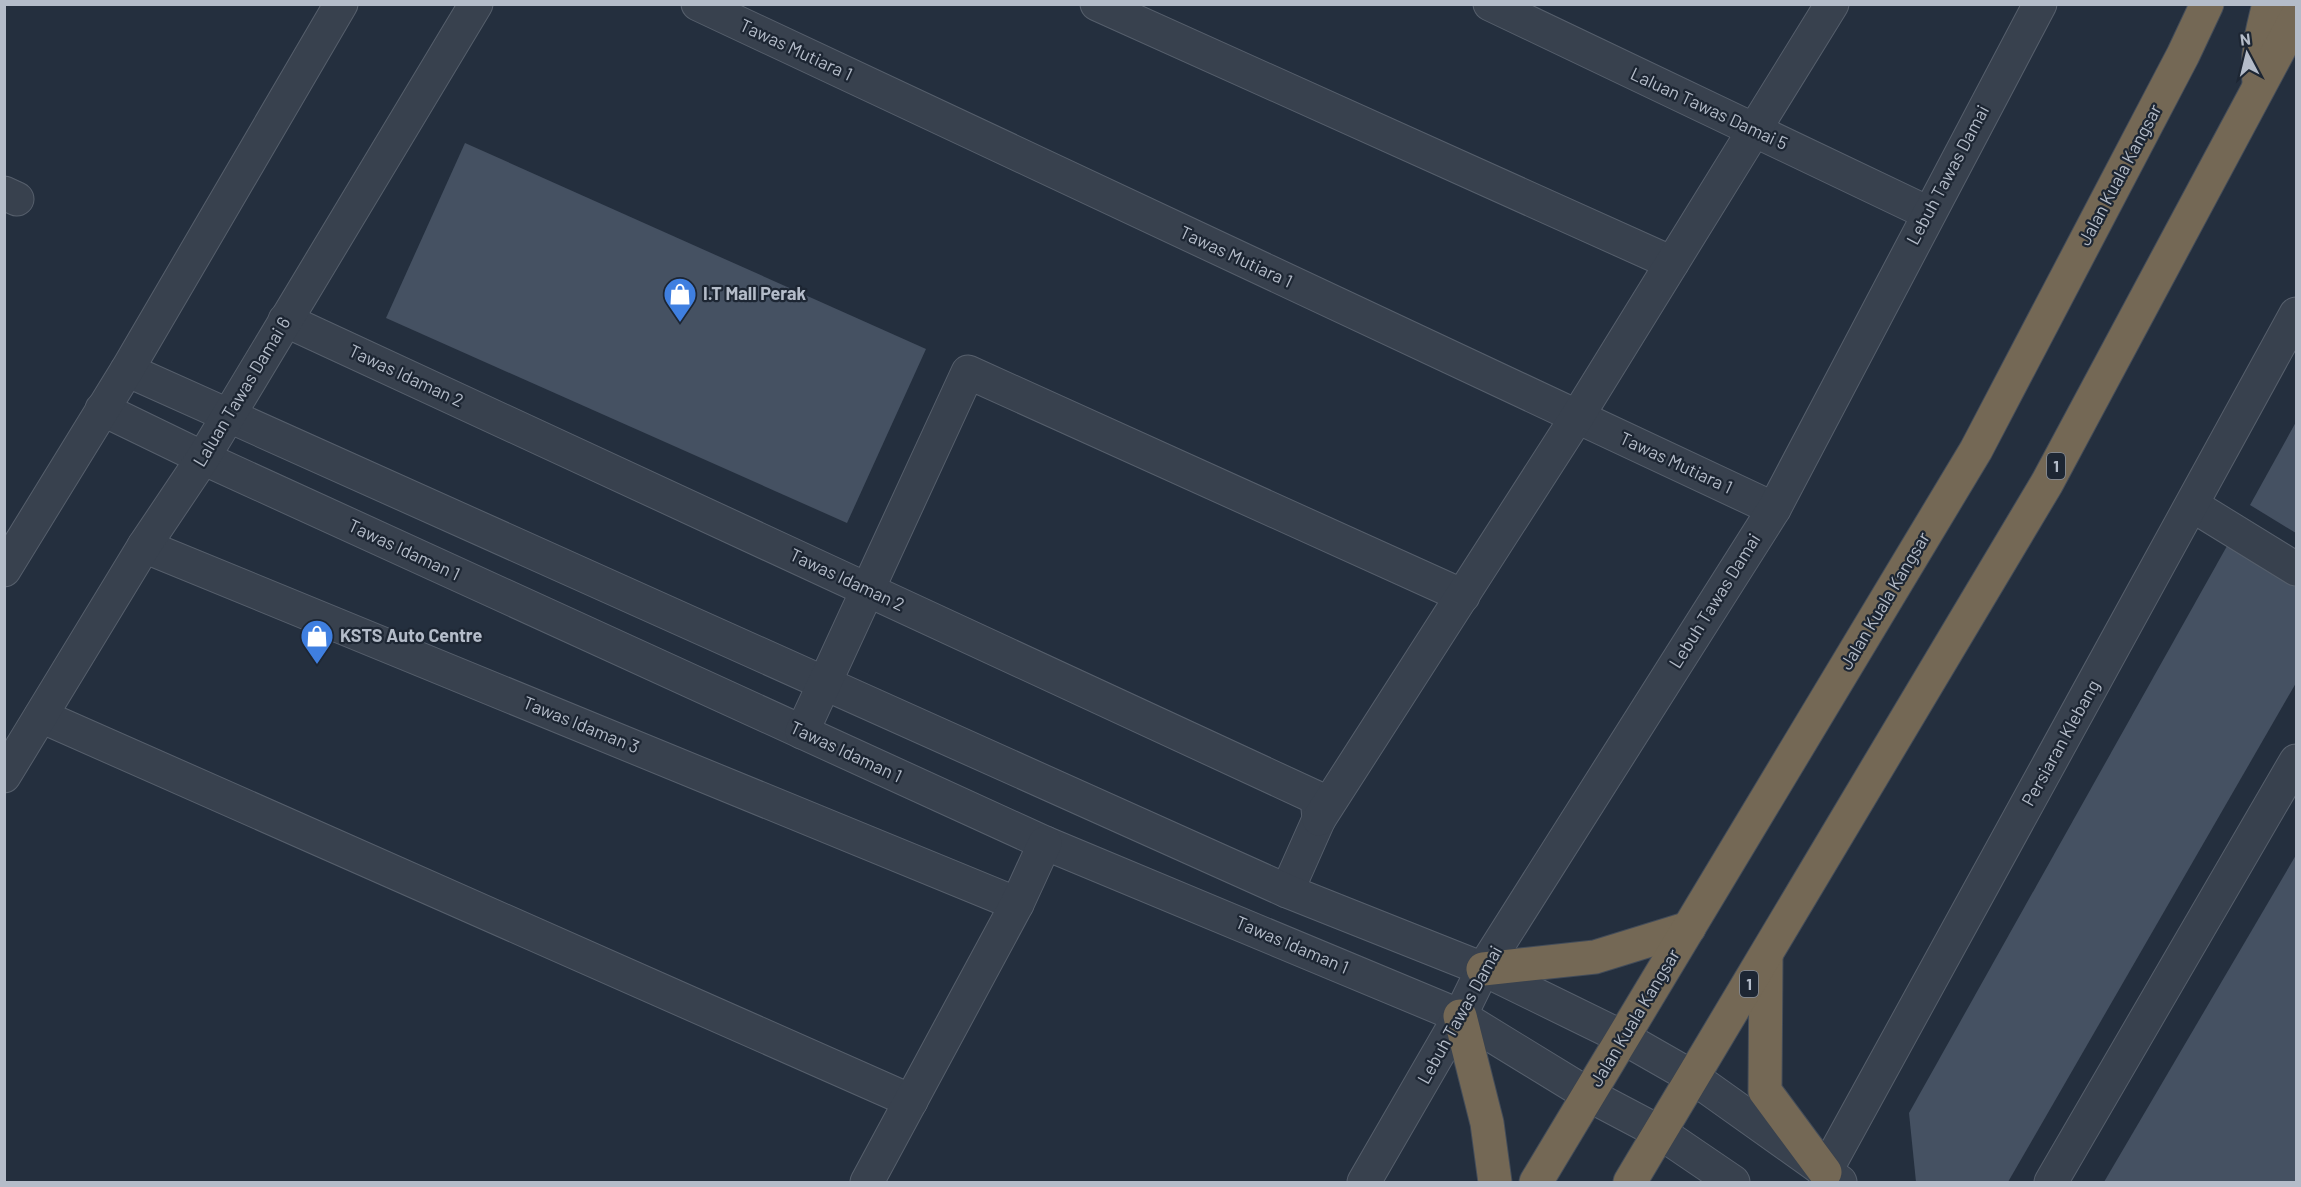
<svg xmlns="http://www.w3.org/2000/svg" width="2301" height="1187" viewBox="0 0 2301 1187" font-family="Barlow,sans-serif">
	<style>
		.building { fill: #455162 }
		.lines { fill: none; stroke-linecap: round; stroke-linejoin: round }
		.minor-casing { stroke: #565f6c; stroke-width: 35 }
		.highway-casing { stroke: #434c59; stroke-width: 35 }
		.minor { stroke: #38414e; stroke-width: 33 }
		.highway { stroke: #746855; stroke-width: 33 }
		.labels { text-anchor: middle; stroke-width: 4.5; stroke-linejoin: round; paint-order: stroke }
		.shield { fill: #1d2633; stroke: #878f9c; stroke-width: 1.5 }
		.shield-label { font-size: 16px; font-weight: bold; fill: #b4bcc9 }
		.street-label { font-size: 18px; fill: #b4bcc9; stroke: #1d2633 }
		.poi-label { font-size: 18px; font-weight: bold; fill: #b4bcc9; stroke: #1d2633; text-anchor: start }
	</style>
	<rect width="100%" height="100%" fill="#242f3e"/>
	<g class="building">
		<path d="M465 143 926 349 847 523 386 318Z"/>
		<path d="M2296 422V533L2250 505Z"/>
		<path d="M2227 546 2296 587V683L2008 1182H1916L1909 1113Z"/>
		<path d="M2296 855V1182H2104Z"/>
	</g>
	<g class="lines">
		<defs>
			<g id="minor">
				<path d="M698 4 1774 509"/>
				<path d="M1097 4 1672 263"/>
				<path d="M1490 4 1928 213"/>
				<path d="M4 193 17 199"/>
				<path d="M285 320 1317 798 1319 819 1287 891"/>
				<path d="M127 370 1287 891 1483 969 1624 1038 1694 1078 1840 1182"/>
				<path d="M102 409 203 458 1045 843 1460 1016 1589 1095 1661 1133 1733 1182"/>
				<path d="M2192 505 2296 569"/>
				<path d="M144 546 1017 904"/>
				<path d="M4 570 127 370 341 4"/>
				<path d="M41 716 911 1101"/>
				<path d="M802 732 968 372 1463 596"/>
				<path d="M4 776 144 546 203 458 476 4"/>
				<path d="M1319 819 1577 417 1832 4"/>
				<path d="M1825 1172 2296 314"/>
				<path d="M867 1182 1017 904 1045 843"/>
				<path d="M1364 1182 1460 1016 1483 969 1774 509 2040 4"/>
				<path d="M2051 1182 2296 761"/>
			</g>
			<g id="highway">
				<path d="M2259 82C2256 55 2262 31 2269 4"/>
				<path d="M1766 958 1765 1091 1825 1172"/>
				<path d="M1483 969 1595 957 1689 928"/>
				<path d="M1460 1016 1487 1123 1495 1182"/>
				<path d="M1536 1182 1976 450 2183 55 2207 4"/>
				<path d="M1630 1182 2047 483 2296 18"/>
			</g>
		</defs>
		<use href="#minor" class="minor-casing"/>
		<use href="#highway" class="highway-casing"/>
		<use href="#minor" class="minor"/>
		<use href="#highway" class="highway"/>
	</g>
	<defs>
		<symbol id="shop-pin" viewBox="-11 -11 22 30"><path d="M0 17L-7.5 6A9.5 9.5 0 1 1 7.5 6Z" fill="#3f7fe0" stroke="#1d2633"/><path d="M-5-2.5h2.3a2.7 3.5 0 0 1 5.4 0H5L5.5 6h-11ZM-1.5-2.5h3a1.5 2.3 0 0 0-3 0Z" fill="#fff"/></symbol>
	</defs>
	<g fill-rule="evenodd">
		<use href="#shop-pin" x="661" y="275" width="38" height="52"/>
		<use href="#shop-pin" x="298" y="617" width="38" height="52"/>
	</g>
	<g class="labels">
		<g class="shield">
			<rect x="2047" y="453" width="18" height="26" rx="4.5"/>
			<rect x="1740" y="971" width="18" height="26" rx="4.5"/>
		</g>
		<g class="shield-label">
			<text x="2056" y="472">1</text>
			<text x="1749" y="990">1</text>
		</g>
		<g class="street-label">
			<text transform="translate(796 50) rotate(25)" y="6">Tawas Mutiara 1</text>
			<text transform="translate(1709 109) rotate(25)" y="6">Laluan Tawas Damai 5</text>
			<text transform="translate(1948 175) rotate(-62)" y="6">Lebuh Tawas Damai</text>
			<text transform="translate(2120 175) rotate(-62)" y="6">Jalan Kuala Kangsar</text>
			<text transform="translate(1236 257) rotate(25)" y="6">Tawas Mutiara 1</text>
			<text transform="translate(406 376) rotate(25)" y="6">Tawas Idaman 2</text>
			<text transform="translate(242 392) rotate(-59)" y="6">Laluan Tawas Damai 6</text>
			<text transform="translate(1676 463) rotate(25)" y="6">Tawas Mutiara 1</text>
			<text transform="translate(404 550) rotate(25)" y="6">Tawas Idaman 1</text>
			<text transform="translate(847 580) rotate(25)" y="6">Tawas Idaman 2</text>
			<text transform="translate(1715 601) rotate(-58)" y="6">Lebuh Tawas Damai</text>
			<text transform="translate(1885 601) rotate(-59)" y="6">Jalan Kuala Kangsar</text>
			<text transform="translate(581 725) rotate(22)" y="6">Tawas Idaman 3</text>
			<text transform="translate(2061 743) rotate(-61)" y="6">Persiaran Klebang</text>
			<text transform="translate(846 752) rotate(25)" y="6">Tawas Idaman 1</text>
			<text transform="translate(1292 945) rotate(23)" y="6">Tawas Idaman 1</text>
			<text transform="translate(1460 1015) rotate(-61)" y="6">Lebuh Tawas Damai</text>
			<text transform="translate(1635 1018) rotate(-59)" y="6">Jalan Kuala Kangsar</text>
		</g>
		<g class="poi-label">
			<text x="703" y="300">I.T Mall Perak</text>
			<text x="340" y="642">KSTS Auto Centre</text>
		</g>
	</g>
	<rect width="2301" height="1187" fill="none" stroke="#b4bcc9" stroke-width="12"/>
	<g transform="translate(2247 54) rotate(353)" stroke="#1d2633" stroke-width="4.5" paint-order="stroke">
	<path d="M0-4.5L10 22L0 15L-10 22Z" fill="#b4bcc9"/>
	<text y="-9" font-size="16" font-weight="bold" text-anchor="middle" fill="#b4bcc9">N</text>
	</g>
</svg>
